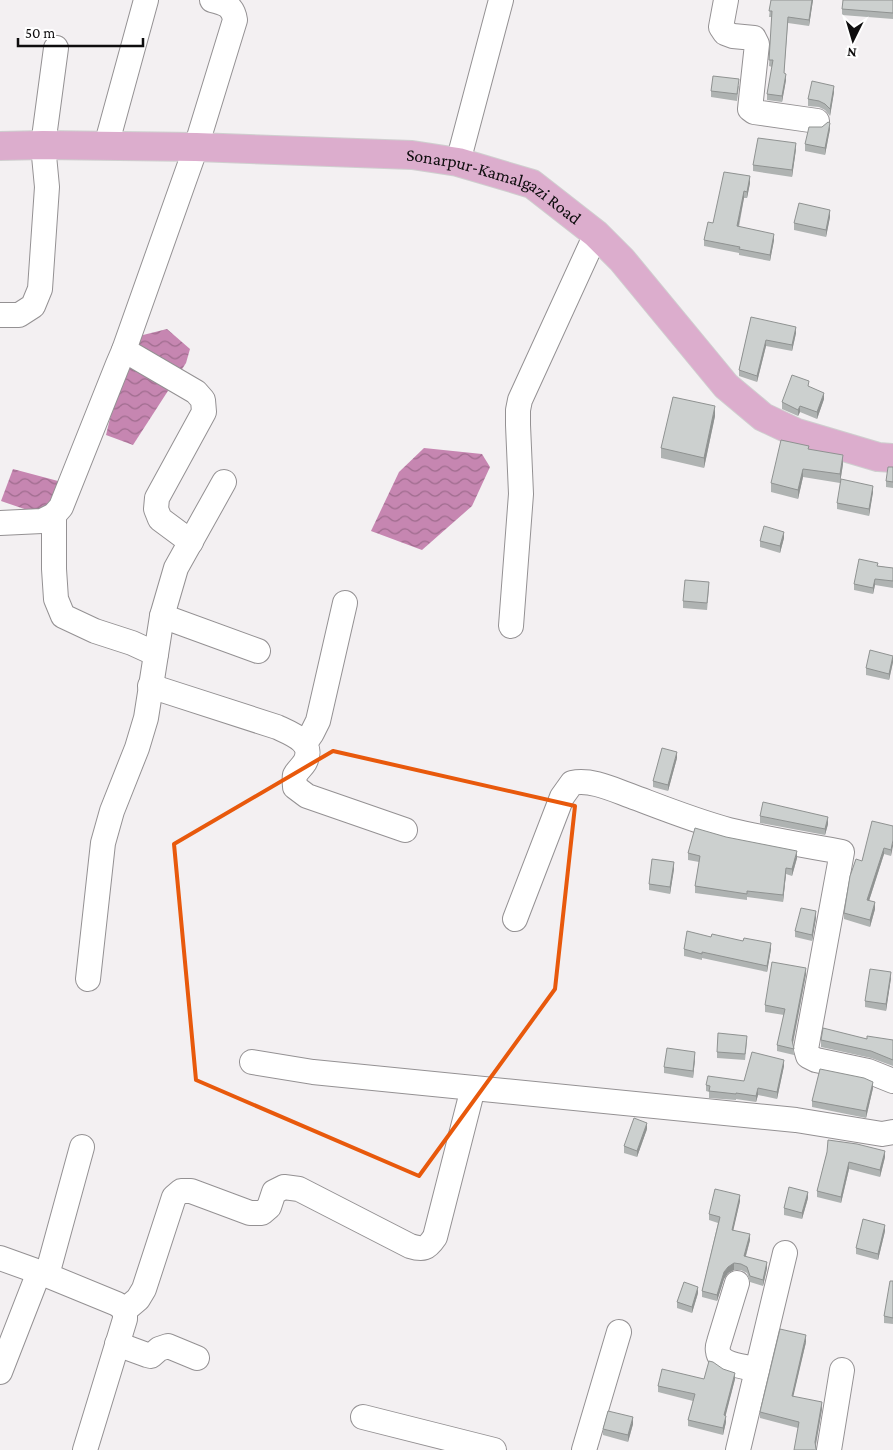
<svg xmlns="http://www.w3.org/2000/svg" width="893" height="1450" viewBox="0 0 893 1450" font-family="'Crimson Pro',serif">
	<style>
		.water { fill: url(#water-waves) }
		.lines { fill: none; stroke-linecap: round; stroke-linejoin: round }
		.minor-casing { stroke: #949193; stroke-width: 26 }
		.major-casing { stroke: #cfcfcf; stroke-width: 30 }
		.minor { stroke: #fff; stroke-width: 24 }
		.major { stroke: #dcadcd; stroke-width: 28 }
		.wall { fill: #afb3b2 }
		.shaded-wall { fill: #8f9291 }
		.building { fill: #ccd0cf; stroke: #8f9291 }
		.marked { fill: none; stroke: #e8590c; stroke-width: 4; stroke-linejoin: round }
		.labels { text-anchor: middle; stroke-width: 4; stroke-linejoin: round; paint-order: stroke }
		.street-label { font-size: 18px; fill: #0e0d0e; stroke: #fff }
	</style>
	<defs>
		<pattern id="water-waves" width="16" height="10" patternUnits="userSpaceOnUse" patternTransform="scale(1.25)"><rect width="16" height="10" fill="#c686b1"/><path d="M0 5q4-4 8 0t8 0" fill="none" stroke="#9f6c8e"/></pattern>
	</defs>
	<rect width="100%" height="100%" fill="#f3f0f2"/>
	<g class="water">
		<path d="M167 329 190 349 186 363 133 445 106 435 113 406 139 336Z"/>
		<path d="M424 448 482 454 490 467 472 506 422 550 371 531 399 472Z"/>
		<path d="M13 469 58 481 54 505 39 514 1 501Z"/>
	</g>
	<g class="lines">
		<defs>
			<g id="minor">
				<path d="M726 0 721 27 725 33 733 36 754 38 757 44 750 109 754 112 817 121"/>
				<path d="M106 146 146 0"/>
				<path d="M458 162 501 0"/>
				<path d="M0 315H19L33 306 40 289 47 187 43 145 56 48"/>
				<path d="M124 350 196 392 203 400 204 412 157 498 156 509 160 519 191 542"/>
				<path d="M54 515V569L56 599 63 616 95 631 132 643 156 654"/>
				<path d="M0 523 42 521 54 515 61 507 118 364 124 350 196 147 235 20C233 6 225 3 212 0"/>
				<path d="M162 616 258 651"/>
				<path d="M511 626 521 494 518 425V410L520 400 596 234"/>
				<path d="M150 686 277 727C292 734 315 742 305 762 302 767 297 771 295 775 294 779 295 784 295 787L307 796 405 830"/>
				<path d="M305 743 312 733 318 721 345 603"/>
				<path d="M515 919 562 797 572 783C591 779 612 789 631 796 663 808 695 821 729 830 766 839 804 845 842 852L806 1049 808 1056 816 1060 868 1071 893 1081"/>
				<path d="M88 979 103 843 112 811 137 748 146 718 162 616 176 568 224 482"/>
				<path d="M252 1062 313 1072 796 1120 882 1134 893 1132"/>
				<path d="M0 1258 39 1272 117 1304 125 1310V1319L85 1450"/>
				<path d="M47 1275 82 1147"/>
				<path d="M737 1283 719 1342C718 1345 717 1348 718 1351 719 1365 746 1367 757 1369"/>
				<path d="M125 1310 138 1299 144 1289 174 1197 181 1191H191L250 1213H262L269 1207 274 1192 284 1187 299 1189 410 1246C423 1250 427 1249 435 1237L473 1088"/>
				<path d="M117 1344 147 1355 151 1356 159 1349 168 1346 197 1358"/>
				<path d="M0 1372 39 1272"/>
				<path d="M363 1417 494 1450"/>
				<path d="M584 1450 619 1332"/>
				<path d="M738 1450 785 1253"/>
				<path d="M829 1450 842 1370"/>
			</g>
			<g id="major">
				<path id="s1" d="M0 146 43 145 196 147 412 155 458 162 532 184 596 234 622 260 726 386 763 417 797 433 878 457 893 458"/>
			</g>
		</defs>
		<use href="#minor" class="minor-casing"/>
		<use href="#major" class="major-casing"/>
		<use href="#minor" class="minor"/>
		<use href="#major" class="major"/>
	</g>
	<g class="wall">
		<path d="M771 0H813L809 26 788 23 784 73 786 80 782 102 767 100V94L772 67 769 66 772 17H769Z"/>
		<path d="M893 0V19L842 15V9Z"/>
		<path d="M739 86 737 101 711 97V91Z"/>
		<path d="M834 92 830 116 825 110 819 107 808 106V99Z"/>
		<path d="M830 129 825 155 805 151V144Z"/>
		<path d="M796 149 792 177 753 171V165Z"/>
		<path d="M750 183 747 198H744L739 227 774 240 770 261 739 255V253L704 246V240L713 223Z"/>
		<path d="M830 217 826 237 794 230V223Z"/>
		<path d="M751 317 796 333 792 351 766 346 757 382 739 376V370Z"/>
		<path d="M809 387 824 399 817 419 800 412 798 416 782 409V402Z"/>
		<path d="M715 416 704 468 661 458V448Z"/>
		<path d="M809 449 843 464 840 483 803 477 798 499 771 492V483Z"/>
		<path d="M893 467V488L886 487V481Z"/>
		<path d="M873 492 869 516 837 509V503Z"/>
		<path d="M784 538 780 553 760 547V541Z"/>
		<path d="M878 566 893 568V588L875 585 873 594 854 590V584Z"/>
		<path d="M709 589 707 610 683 608V601Z"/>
		<path d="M893 662 889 680 866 675V668Z"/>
		<path d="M677 758 668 791 653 787V781Z"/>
		<path d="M760 816 828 824 825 835 760 823Z"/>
		<path d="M893 826 891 856 884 854 869 901 875 909 870 927 844 919V913L862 861Z"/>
		<path d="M688 853 797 858 792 876 786 874 783 902 747 897V900L695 893V886L699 862 688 860Z"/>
		<path d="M674 869 670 894 649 890V884Z"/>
		<path d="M816 918 812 941 795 937V931Z"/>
		<path d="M711 937 771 949 767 972 702 958V960L684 956V949Z"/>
		<path d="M806 974 793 1044 794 1055 777 1051V1045L784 1015 765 1012V1005Z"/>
		<path d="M891 978 886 1011 865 1007V1001Z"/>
		<path d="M867 1039 893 1040V1066L871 1058 821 1047V1040Z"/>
		<path d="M747 1042 745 1060 717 1058V1052Z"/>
		<path d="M695 1059 693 1078 664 1073V1067Z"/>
		<path d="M784 1066 777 1099 758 1095 756 1102 736 1099V1100L709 1098V1092L706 1091V1085L744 1081Z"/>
		<path d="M873 1088 866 1118 812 1107V1101Z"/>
		<path d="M647 1129 637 1157 624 1153V1146Z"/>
		<path d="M827 1152 885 1157 880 1177 849 1169 841 1203 817 1197V1191Z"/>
		<path d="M808 1198 802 1219 784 1215V1208Z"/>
		<path d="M740 1201 733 1230 750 1240 746 1256 767 1268 763 1286 750 1282 747 1273 741 1270H734L728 1273 724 1279 717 1301 702 1297V1291L718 1223 709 1220V1214Z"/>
		<path d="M885 1231 878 1260 856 1254V1248Z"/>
		<path d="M893 1281V1324L884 1323V1316Z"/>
		<path d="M698 1293 692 1313 677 1308V1302Z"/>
		<path d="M806 1342 793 1396 822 1409 816 1445V1449L798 1428 760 1418V1412Z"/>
		<path d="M704 1379H735L725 1416 726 1422 723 1435 688 1426V1420L693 1401 658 1392V1386Z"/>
		<path d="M633 1424 628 1442 603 1435V1429Z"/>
	</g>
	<g class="shaded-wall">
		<path d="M812 0H813L809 26V20Z"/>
		<path d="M786 74V80L782 102V96Z"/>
		<path d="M834 86V92L830 116V109Z"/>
		<path d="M830 123V129L825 155V148Z"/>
		<path d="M796 143V149L792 177V170Z"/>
		<path d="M750 176V183L747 198V192Z"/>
		<path d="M744 191V198L737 233V226Z"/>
		<path d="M830 210V217L826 237V230Z"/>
		<path d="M774 234V240L770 261V255Z"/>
		<path d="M796 327V333L792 351V345Z"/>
		<path d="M766 340V346L757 382V376Z"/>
		<path d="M824 393V399L817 419V412Z"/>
		<path d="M715 406V416L704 468V458Z"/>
		<path d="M800 406V412L798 416V410Z"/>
		<path d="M843 455V464L840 483V474Z"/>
		<path d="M803 469V477L798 499V490Z"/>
		<path d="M873 486V492L869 516V509Z"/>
		<path d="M784 532V538L780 553V546Z"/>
		<path d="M875 579V585L873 594V588Z"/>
		<path d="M893 656V662L889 680V674Z"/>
		<path d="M677 752V758L668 791V785Z"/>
		<path d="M828 817V824L825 835V829Z"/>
		<path d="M893 840V846L891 856V850Z"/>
		<path d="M884 848V854L867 907V900Z"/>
		<path d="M797 851V858L792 876V869Z"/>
		<path d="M674 862V869L670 894V887Z"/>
		<path d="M786 868V874L783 902V895Z"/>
		<path d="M875 902V909L870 927V920Z"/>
		<path d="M816 911V918L812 941V935Z"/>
		<path d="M771 943V949L767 972V966Z"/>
		<path d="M806 968V974L792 1047V1040Z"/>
		<path d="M891 972V978L886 1011V1004Z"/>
		<path d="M695 1052V1059L693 1078V1071Z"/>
		<path d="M784 1060V1066L777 1099V1092Z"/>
		<path d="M873 1082V1088L866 1118V1111Z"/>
		<path d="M758 1088V1095L756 1102V1096Z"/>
		<path d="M647 1123V1129L637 1157V1151Z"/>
		<path d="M885 1151V1157L880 1177V1170Z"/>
		<path d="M849 1162V1169L841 1203V1197Z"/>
		<path d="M808 1192V1198L802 1219V1213Z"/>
		<path d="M740 1195V1201L732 1236V1230Z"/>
		<path d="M885 1225V1231L878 1260V1254Z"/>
		<path d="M750 1234V1240L744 1262V1256Z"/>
		<path d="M767 1262V1268L763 1286V1280Z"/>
		<path d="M734 1263V1270L728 1273 724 1279 717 1301V1295L724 1272 728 1267Z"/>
		<path d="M698 1287V1293L692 1313V1307Z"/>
		<path d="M806 1335V1342L792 1402V1396Z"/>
		<path d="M735 1373V1379L724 1422V1415Z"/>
		<path d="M822 1402V1409L815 1448V1442Z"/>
		<path d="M726 1416V1422L723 1435V1428Z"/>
		<path d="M633 1417V1424L628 1442V1435Z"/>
	</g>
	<g class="building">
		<path d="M771 0H812L809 20 788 17 784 73 786 74 782 96 767 94 773 60H769L772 11H769Z"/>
		<path d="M843 0H893V13L842 9Z"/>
		<path d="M713 76 739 79 737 94 711 91Z"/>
		<path d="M812 81 834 86 830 109 825 104 819 101 808 99Z"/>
		<path d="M828 122 830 123 825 148 805 144 809 127H822Z"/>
		<path d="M758 138 796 143 792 170 753 165Z"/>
		<path d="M724 172 750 176 747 192 744 191 737 226 774 234 770 255 739 249 740 247 704 240 708 222 713 223Z"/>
		<path d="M799 203 830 210 826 230 794 223Z"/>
		<path d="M751 317 796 327 792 345 766 340 757 376 739 370Z"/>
		<path d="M792 375 809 381 808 386 824 393 817 412 800 406 798 410 782 402Z"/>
		<path d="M673 397 715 406 704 458 661 448Z"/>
		<path d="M781 440 809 446 808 449 843 455 840 474 803 469 798 490 771 483Z"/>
		<path d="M888 467H893V482L886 481Z"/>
		<path d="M841 479 873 486 869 509 837 503Z"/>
		<path d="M764 526 784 532 780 546 760 541Z"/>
		<path d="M859 559 878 563 877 566 893 568V581L875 579 873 588 854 584Z"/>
		<path d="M685 580 709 582 707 603 683 601Z"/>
		<path d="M870 650 893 656 889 674 866 668Z"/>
		<path d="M662 748 677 752 668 785 653 781Z"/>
		<path d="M763 802 828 817 825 829 760 816Z"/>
		<path d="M872 821 893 826V840L891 850 884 848 867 900 875 902 870 920 844 913 850 876 856 859 862 861Z"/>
		<path d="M695 828 726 837 797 851 792 869 786 868 783 895 747 891V894L695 886 700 856 688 853Z"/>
		<path d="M652 859 674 862 670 887 649 884Z"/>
		<path d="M801 908 816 911 812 935 795 931Z"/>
		<path d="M687 931 711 937 712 934 743 941 744 938 771 943 767 966 702 952V954L684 949Z"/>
		<path d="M772 962 806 968 792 1040 794 1049 777 1045 785 1009 765 1005Z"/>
		<path d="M870 969 891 972 886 1004 865 1001Z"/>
		<path d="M823 1028 867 1039V1036L893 1040V1060L871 1051 821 1040Z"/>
		<path d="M718 1033 747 1036 745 1054 717 1052Z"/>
		<path d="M667 1048 695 1052 693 1071 664 1067Z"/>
		<path d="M752 1052 784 1060 777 1092 758 1088 756 1096 736 1093V1094L709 1091 710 1086 706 1085 708 1076 744 1081Z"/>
		<path d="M820 1069 864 1078 873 1082 866 1111 812 1101Z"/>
		<path d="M634 1118 647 1123 637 1151 624 1146Z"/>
		<path d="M828 1140 857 1144 885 1151 880 1170 849 1162 841 1197 817 1191 827 1152Z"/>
		<path d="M789 1187 808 1192 802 1213 784 1208Z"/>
		<path d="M715 1189 740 1195 732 1230 750 1234 744 1256 767 1262 763 1280 750 1276 747 1267 741 1264 734 1263 728 1267 724 1272 717 1295 702 1291 720 1217 709 1214Z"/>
		<path d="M863 1219 885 1225 878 1254 856 1248Z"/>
		<path d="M890 1281H893V1318L884 1316Z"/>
		<path d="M684 1282 698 1287 692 1307 677 1302Z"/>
		<path d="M780 1329 806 1335 792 1396 822 1402 815 1442 816 1449 817 1450H794L799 1422 760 1412Z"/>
		<path d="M709 1361 713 1362 723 1369 735 1373 724 1415 726 1416 723 1428 688 1420 695 1394 658 1386 662 1369 704 1379Z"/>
		<path d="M608 1411 633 1417 628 1435 603 1429Z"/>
	</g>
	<path class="marked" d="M333 751 575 806 555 989 419 1176 196 1080 174 844Z"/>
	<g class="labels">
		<g class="street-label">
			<text dy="6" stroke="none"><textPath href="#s1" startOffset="501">Sonarpur-Kamalgazi Road</textPath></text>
		</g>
	</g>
	<g transform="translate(853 40) rotate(185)" stroke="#ffffff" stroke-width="4" paint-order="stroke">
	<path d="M0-4L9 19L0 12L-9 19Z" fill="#0e0d0e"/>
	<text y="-8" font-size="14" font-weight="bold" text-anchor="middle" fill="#0e0d0e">N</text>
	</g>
	<path d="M18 38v8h125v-8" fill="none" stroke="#0e0d0e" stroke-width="2.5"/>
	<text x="25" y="38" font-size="15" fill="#0e0d0e" stroke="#ffffff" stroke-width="4" paint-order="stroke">50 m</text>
</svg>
